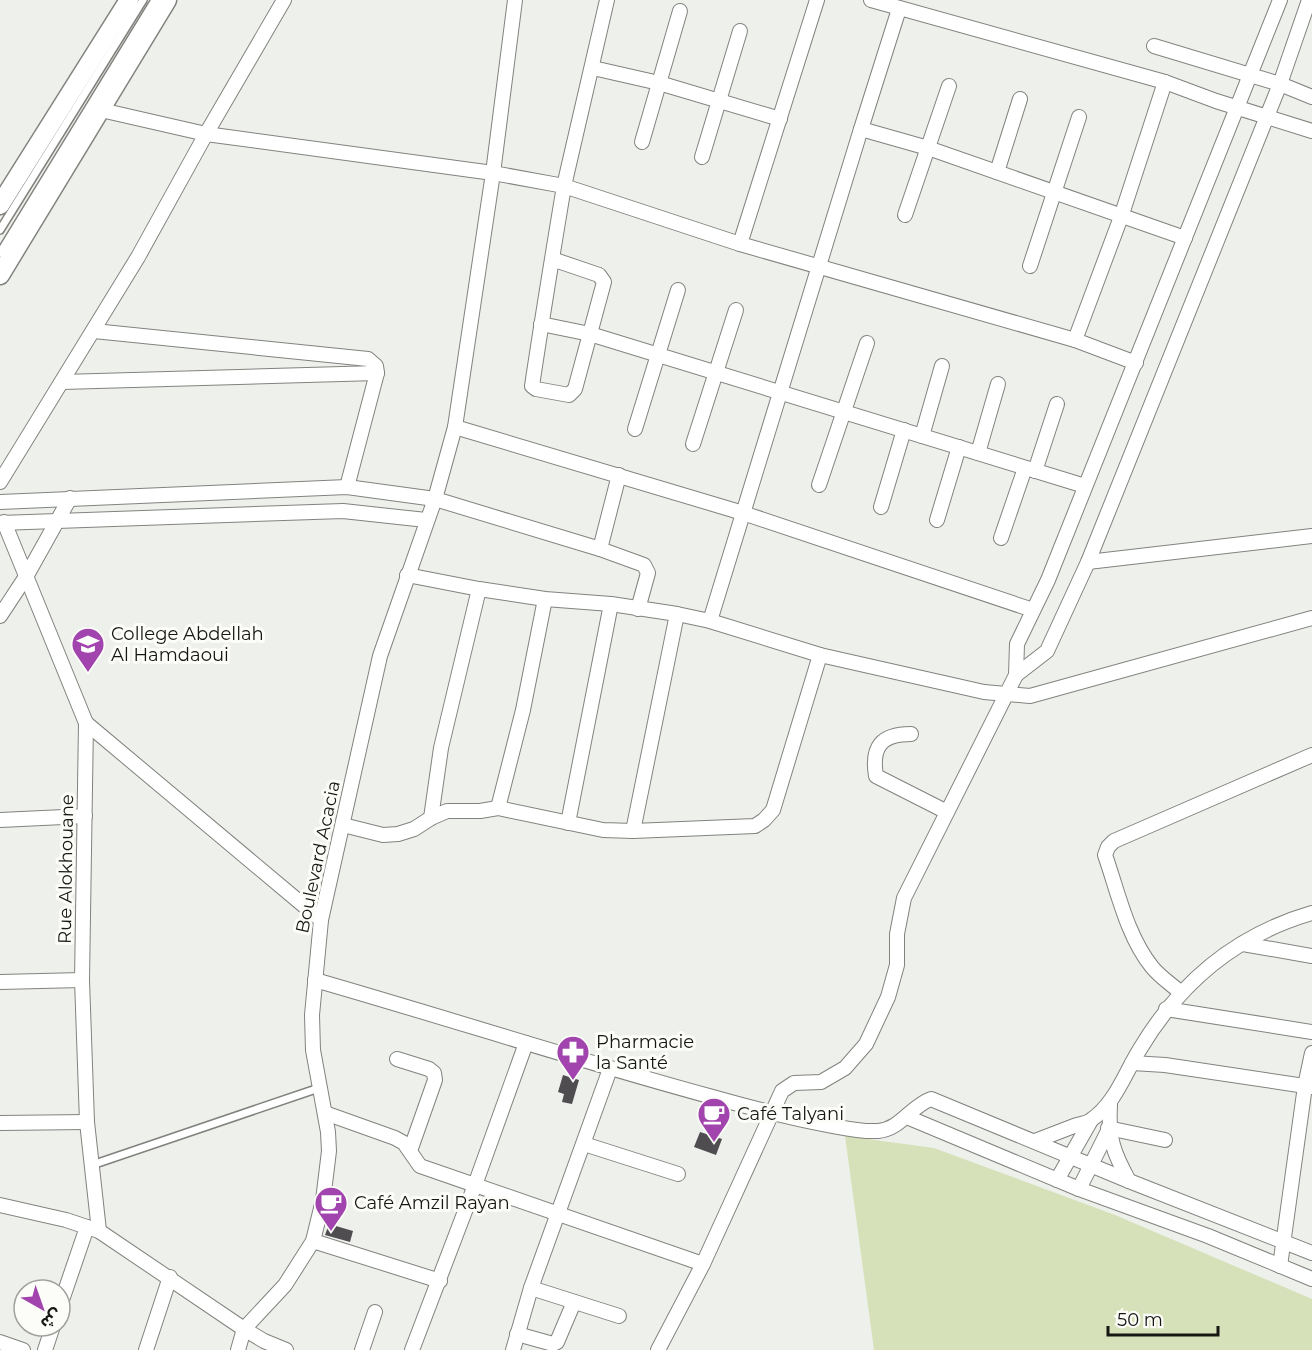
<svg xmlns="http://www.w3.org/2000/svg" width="1312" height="1350" viewBox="0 0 1312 1350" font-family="Montserrat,'Noto Sans Arabic',sans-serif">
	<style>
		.green { fill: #d7e1b9 }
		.building { fill: #504d51 }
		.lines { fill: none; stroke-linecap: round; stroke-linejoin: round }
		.lane-casing { stroke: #82837f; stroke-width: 10 }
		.street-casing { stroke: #82837f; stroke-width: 16 }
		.secondary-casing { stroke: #82837f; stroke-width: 21 }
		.lane { stroke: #fff; stroke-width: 7 }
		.street { stroke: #fff; stroke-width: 14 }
		.secondary { stroke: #fff; stroke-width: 18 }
		.labels { text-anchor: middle; stroke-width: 6; stroke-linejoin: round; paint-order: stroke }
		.poi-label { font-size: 18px; fill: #161615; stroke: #fcfdf8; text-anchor: start }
		.street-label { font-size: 18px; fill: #161615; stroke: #fcfdf8 }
	</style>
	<rect width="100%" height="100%" fill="#eef0eb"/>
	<path class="green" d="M845 1136 934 1148 1115 1215 1312 1299V1350H874Z"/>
	<g class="building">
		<path d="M563 1075 579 1080 572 1104 562 1102 564 1094 558 1092Z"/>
		<path d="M700 1132 722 1139 716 1155 694 1147Z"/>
		<path d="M329 1224 353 1231 350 1242 325 1235Z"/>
	</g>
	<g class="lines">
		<defs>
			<g id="lane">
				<path d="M0 230 143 0"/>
				<path d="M0 253 155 0"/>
				<path d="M92 1165 319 1088"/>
			</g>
			<g id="street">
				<path d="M871 0 1165 82 1216 101 1312 131"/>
				<path d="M899 9 861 129 928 148 1185 238"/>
				<path d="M1154 46 1280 84 1312 97"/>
				<path d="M593 68 659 83 780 119"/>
				<path d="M101 110 206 134 493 173 564 186 607 0"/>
				<path d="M642 142 680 11"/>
				<path d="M702 157 740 31"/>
				<path d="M997 172 1020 99"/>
				<path d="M905 215 949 86"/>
				<path d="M740 244 817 0"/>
				<path d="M552 259 599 275 604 282 575 389 569 395 536 389 532 386C542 319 553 252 564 186L740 244 1075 340 1121 217 1165 82"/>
				<path d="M1030 266 1079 117"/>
				<path d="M541 324 590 334 1085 486"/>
				<path d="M94 331 368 359 376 366 377 373 347 487"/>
				<path d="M1075 340 1136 363"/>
				<path d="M62 382 377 373"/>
				<path d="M455 427 743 513 1033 610"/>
				<path d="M635 429 678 290"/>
				<path d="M922 436 942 366"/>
				<path d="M693 444 736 310"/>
				<path d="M978 453 998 384"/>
				<path d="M1035 471 1057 404"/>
				<path d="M619 475 600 549 644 565 648 573 638 609"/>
				<path d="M0 482 138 257 206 134 284 0"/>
				<path d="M819 485 867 343"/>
				<path d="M0 502 347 487 435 499 600 549"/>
				<path d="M881 507 904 430"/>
				<path d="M937 520 959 447"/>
				<path d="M4 522 86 723 82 980 87 1122 99 1231"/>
				<path d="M0 523 343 511 426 520"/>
				<path d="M1001 538 1025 468"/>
				<path d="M1088 562 1312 536"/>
				<path d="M407 575 479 589 545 599 611 604 677 614 710 621 820 655 984 692 1030 696 1312 618"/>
				<path d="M0 616 27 575 70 498"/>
				<path d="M710 621 861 129"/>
				<path d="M1016 675 1047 651 1088 562 1280 84 1309 0"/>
				<path d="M86 723 321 920"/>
				<path d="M911 734C882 734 871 746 876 776L947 812"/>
				<path d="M498 808 523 710 545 599"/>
				<path d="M431 818 441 748 479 589"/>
				<path d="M0 820 85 816"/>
				<path d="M568 823 611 604"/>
				<path d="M343 825 383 835 398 834 414 829 431 818 447 811H480L498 808 603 830 633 831 755 826 764 820 773 810 820 655"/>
				<path d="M633 831 677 614"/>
				<path d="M1243 944 1312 956"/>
				<path d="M315 980C447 1018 577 1060 709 1096 748 1107 788 1118 828 1125 844 1128 861 1132 878 1131 901 1129 911 1106 931 1099L1129 1181 1312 1253"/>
				<path d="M0 982 82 980"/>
				<path d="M1180 992C1171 984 1160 977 1152 967 1127 936 1118 892 1105 855L1108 847 1114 841 1312 755"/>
				<path d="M1166 1009 1312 1032"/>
				<path d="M397 1059 429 1069 434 1073 435 1080 410 1151"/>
				<path d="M1132 1063 1165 1065 1312 1087"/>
				<path d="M1110 1104C1108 1138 1113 1152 1129 1181"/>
				<path d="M325 1113 395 1138 404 1143 420 1166 703 1264"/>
				<path d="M907 1117 1079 1189 1208 1236 1312 1279"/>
				<path d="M0 1123 87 1122"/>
				<path d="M1108 1128 1165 1140"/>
				<path d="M1035 1141C1048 1136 1061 1131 1074 1126 1079 1124 1086 1124 1091 1120 1115 1104 1125 1073 1140 1049 1180 982 1236 935 1312 913"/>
				<path d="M584 1144 678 1174"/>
				<path d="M1057 1180 1090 1122"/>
				<path d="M1079 1189 1108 1131"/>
				<path d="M0 1205 66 1220 99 1231 244 1329 264 1341 286 1350"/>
				<path d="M313 1241 440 1281"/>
				<path d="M1280 1266 1305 1086 1312 1053"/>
				<path d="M531 1288 619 1316"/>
				<path d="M60 1306 87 1227"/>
				<path d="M517 1334 553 1344 557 1342 574 1302"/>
				<path d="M0 1342 23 1350"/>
				<path d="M45 1350 53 1326"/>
				<path d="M146 1350 170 1277"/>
				<path d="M238 1350 244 1329 285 1285 313 1241 323 1200 329 1151 328 1132 313 1050 312 1015 321 920 380 656 435 499 455 427 493 173 515 0"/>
				<path d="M362 1350 375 1312"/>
				<path d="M412 1350 475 1185 526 1043"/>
				<path d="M513 1350 531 1288 610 1069"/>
				<path d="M658 1350 703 1264 782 1091 794 1083 821 1082 845 1068 866 1044 888 997 897 965V934L904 898 1016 675 1017 644 1048 580 1280 0"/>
			</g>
			<g id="secondary">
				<path d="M0 205 129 0"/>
				<path d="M0 275 167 0"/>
			</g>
		</defs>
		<use href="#lane" class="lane-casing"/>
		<use href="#street" class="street-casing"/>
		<use href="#secondary" class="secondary-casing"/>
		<use href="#lane" class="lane"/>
		<use href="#street" class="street"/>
		<use href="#secondary" class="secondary"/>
	</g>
	<defs>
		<symbol id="school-pin" viewBox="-11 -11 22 30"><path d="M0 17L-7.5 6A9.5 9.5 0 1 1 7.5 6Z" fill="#a244ae" stroke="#fcfdf8"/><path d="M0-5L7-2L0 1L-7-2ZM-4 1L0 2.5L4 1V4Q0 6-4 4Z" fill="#fff"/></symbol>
		<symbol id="pharmacy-pin" viewBox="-11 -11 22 30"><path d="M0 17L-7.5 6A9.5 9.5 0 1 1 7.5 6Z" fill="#a244ae" stroke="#fcfdf8"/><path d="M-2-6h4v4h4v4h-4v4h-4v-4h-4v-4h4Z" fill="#fff"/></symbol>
		<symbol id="cafe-pin" viewBox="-11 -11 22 30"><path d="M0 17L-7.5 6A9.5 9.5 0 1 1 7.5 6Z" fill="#a244ae" stroke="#fcfdf8"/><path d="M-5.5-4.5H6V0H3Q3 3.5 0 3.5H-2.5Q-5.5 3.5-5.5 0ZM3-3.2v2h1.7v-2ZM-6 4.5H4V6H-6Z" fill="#fff"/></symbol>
	</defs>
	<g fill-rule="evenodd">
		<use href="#school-pin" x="69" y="625" width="38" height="52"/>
		<use href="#pharmacy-pin" x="554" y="1033" width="38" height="52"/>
		<use href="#cafe-pin" x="695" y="1095" width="38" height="52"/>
		<use href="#cafe-pin" x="312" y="1184" width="38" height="52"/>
	</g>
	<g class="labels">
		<g class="poi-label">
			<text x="111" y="640">College Abdellah<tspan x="111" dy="21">Al Hamdaoui</tspan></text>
			<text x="596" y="1048">Pharmacie<tspan x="596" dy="21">la Santé</tspan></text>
			<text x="737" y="1120">Café Talyani</text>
			<text x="354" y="1209">Café Amzil Rayan</text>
		</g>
		<g class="street-label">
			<text transform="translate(318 857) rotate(-78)" y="6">Boulevard Acacia</text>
			<text transform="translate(66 869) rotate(-89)" y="6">Rue Alokhouane</text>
		</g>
	</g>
	<g transform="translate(42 1308) rotate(140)"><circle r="28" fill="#fcfdf8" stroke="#a0a19d" stroke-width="1.5"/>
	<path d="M0-4.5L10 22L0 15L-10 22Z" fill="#a244ae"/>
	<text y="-9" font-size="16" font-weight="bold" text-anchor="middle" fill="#161615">ش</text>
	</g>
	<path d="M1108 1326v9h110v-9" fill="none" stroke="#161615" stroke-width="3"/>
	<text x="1117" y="1326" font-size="18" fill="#161615" stroke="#fcfdf8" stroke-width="4.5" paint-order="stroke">50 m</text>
</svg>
